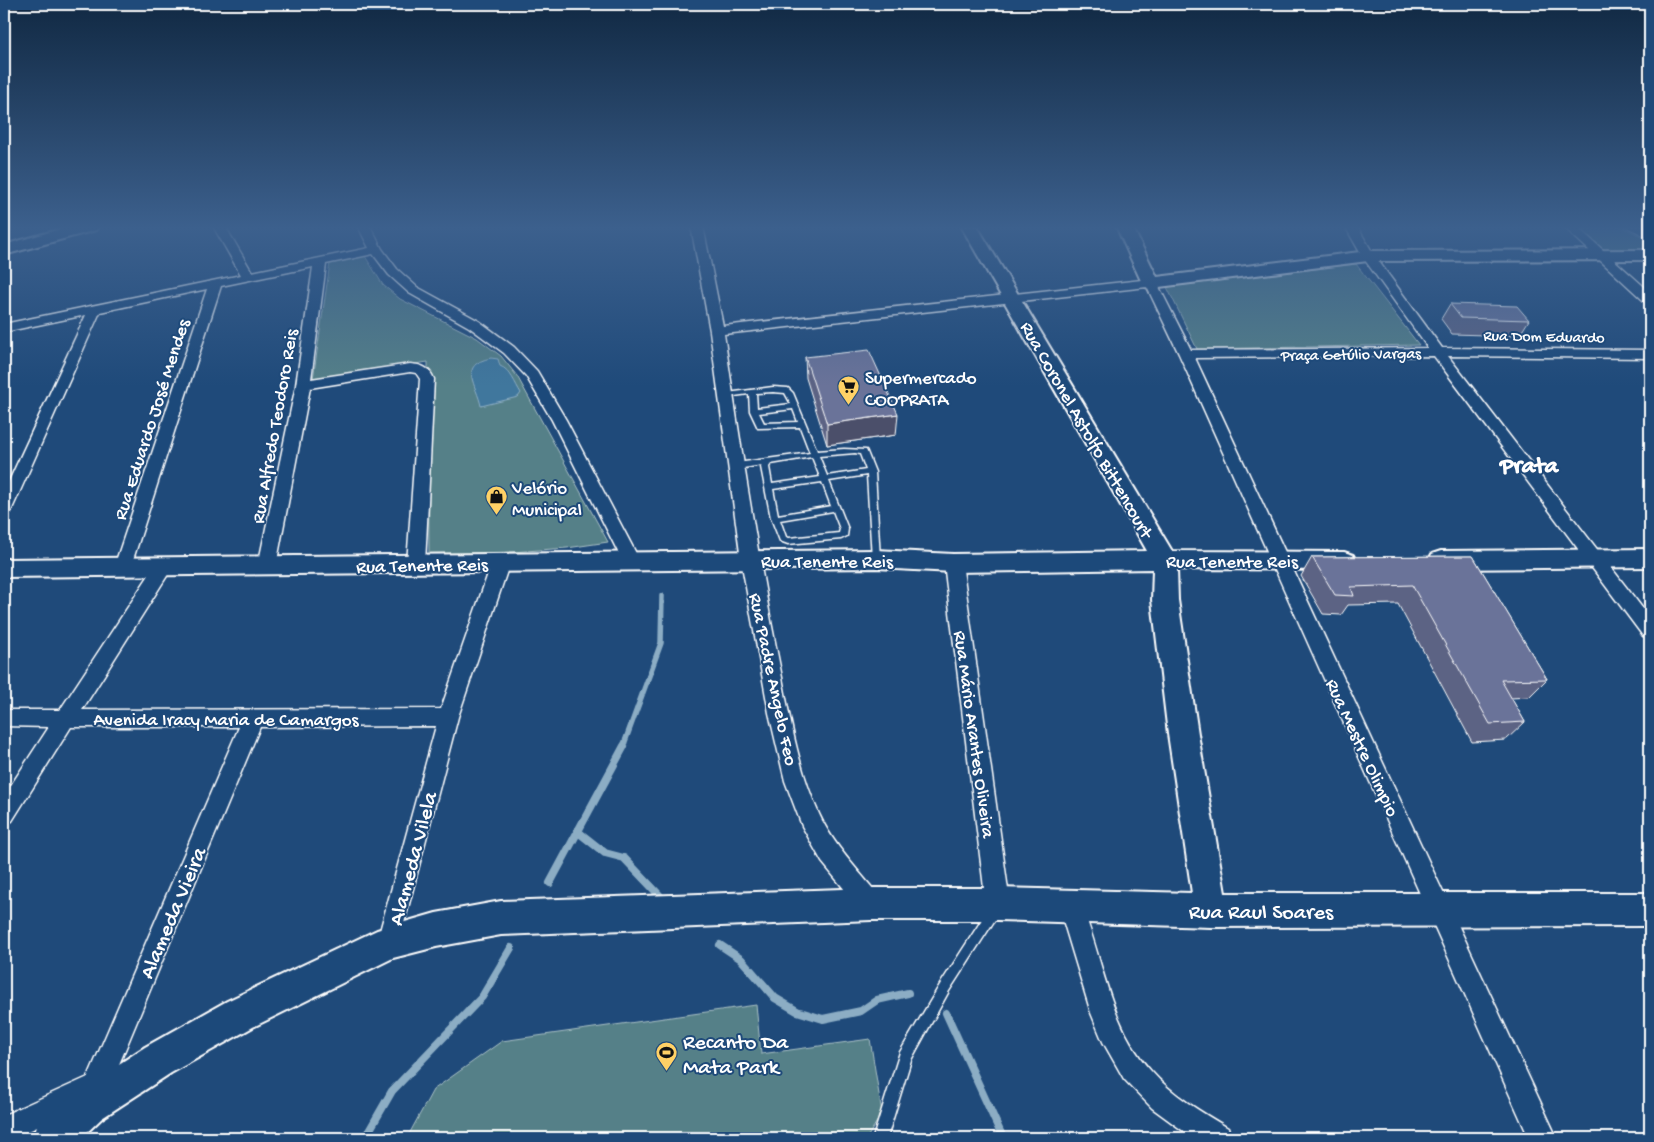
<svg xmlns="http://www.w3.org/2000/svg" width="1654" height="1142" viewBox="0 0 1654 1142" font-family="'Gochi Hand',sans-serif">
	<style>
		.green { fill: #558088; stroke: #aac0c4 }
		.water { fill: #40779d; stroke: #8cadc4 }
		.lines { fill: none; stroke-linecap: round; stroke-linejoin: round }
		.stream-far1 { stroke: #8cadc4; stroke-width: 5.5 }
		.stream { stroke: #8cadc4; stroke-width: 8 }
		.lane-casing { stroke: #fff; stroke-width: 3 }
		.street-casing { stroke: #fff; stroke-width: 3 }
		.secondary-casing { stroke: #fff; stroke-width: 4 }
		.lane { fill: #1f4a7a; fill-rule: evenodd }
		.street { fill: #1f4a7a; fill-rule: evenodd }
		.secondary { fill: #1f4a7a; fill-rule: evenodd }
		.wall { fill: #5c6384; stroke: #fff }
		.shaded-wall { fill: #4b506b; stroke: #fff }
		.building { fill: #6b7399; stroke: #fff }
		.labels { text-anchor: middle; stroke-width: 4; stroke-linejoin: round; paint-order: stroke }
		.far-street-label { font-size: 16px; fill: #fff; stroke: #1f4a7a }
		.poi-label { font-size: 19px; fill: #fff; stroke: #1f4a7a; text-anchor: start }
		.street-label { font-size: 19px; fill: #fff; stroke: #1f4a7a }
		.near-street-label { font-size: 22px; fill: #fff; stroke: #1f4a7a }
		.near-poi-label { font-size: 22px; fill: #fff; stroke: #1f4a7a; text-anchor: start }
		.district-label { font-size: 24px; font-weight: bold; fill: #fff; stroke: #1f4a7a }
	</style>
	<rect width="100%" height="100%" fill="#1f4a7a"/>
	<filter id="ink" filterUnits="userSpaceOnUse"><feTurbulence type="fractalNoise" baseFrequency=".02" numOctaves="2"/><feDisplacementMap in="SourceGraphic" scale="10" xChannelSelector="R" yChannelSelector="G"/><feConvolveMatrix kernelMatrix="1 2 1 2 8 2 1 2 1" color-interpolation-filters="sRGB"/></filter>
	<g filter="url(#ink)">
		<g class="green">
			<path d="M1574 226H1619L1650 240V252L1602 251Z"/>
			<path d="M365 256 383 285 400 299 477 338 501 356 517 376 608 542 567 548 429 558 428 362 313 379 330 263Z"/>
			<path d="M1356 264 1419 345 1197 349 1167 287Z"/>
			<path d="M756 1005 761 1054 870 1039 882 1113 867 1138H407L433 1090 502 1041Z"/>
		</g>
		<path class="water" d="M491 358 498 359 500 366C511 370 515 384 521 393L518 397 481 406C477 385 457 365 491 358Z"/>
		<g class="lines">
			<path class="stream-far1" d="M623 747 661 643 662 596"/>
			<g class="stream">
				<path d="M577 831 605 853 624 858 664 900"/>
				<path d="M550 883 624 746"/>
				<path d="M720 945 741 959 775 998 797 1011 823 1019 861 1011 877 1000 908 993"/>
				<path d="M946 1013 1003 1138"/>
				<path d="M365 1138 392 1091 482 997 511 948"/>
			</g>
			<defs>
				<g id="lane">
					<path d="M773 387 788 388 793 393 817 451 844 449 866 450 867 452 875 472 880 559 879 561H873L872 559 867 475 829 481 848 529 847 536 841 539 788 544 780 541 771 518 761 467 762 465 737 469 733 466 737 463 810 453 800 427 758 428 750 411 749 394 727 397 723 395 727 393ZM773 392 785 393 791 404 757 408 756 393ZM793 409 798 422 764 423 759 413ZM855 453 860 454 866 470 827 476 819 456ZM812 457 820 477 772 484 769 467 771 464ZM822 482 831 506 778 515 773 489ZM833 511 840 529 839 533 789 538 786 537 780 520Z"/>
					<path d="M994 905 998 907 1000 911 998 915 949 991 911 1060 887 1138H873L900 1052 941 983 990 907Z"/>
				</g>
				<g id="street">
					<path d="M213 226H225L252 272 369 248 358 226H370L382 249 397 269 417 287 479 321 514 347 537 371 566 420 640 561 637 566 631 567 625 566 552 420 526 376 504 353 469 327 409 293 389 275 373 254 326 264 311 379 410 364C422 365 429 367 434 379L425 564 422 569 416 570 410 569 407 564 420 379 416 373 410 372 310 388 276 566 273 571 267 572 261 571 258 566 296 385 313 267 221 286 129 572 123 573 117 572 114 567 207 289 100 312 12 509 10 513 4 515V492L86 315 4 332V324L241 275Z"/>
					<path d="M691 226H703L723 326 1151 279 1157 283 1191 350 1428 348 1362 256 1345 226H1357L1374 255 1442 348 1650 350V358L1448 356 1650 618V638L1643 636 1434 356 1195 358 1557 1138H1529L1179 354 1147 287 724 334C740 441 756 547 777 652 788 706 796 764 819 814 833 845 858 870 879 896L883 904 879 912 871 915 863 912 822 862 802 826 785 781 769 713 741 560 710 331Z"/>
					<path d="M1563 226H1576L1650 292V303L1645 302Z"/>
					<path d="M1625 226H1641L1650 231V238Z"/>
					<path d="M501 556 507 557 510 562 458 717 397 950 389 954 381 950 377 942 436 726 260 727 102 1105 93 1109 84 1105 14 1138H4V1115L88 1077 239 727H71L12 821 4 824V796L49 727 4 726V710H60L157 563 163 562 169 563 172 568 82 710 441 709 492 562 495 557Z"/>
					<path d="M953 557 959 558 962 563 1010 904 1006 912 998 915 990 912 986 904 944 563 947 558Z"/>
					<path d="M1071 895 1079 899C1103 956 1108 1024 1151 1071 1172 1095 1201 1112 1228 1128L1232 1138H1193L1152 1108 1124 1079 1103 1042 1091 1013 1059 907 1063 899Z"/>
				</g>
				<g id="secondary">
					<path d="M71 226H98L96 230 4 255V245Z"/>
					<path d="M961 226H977L1172 551 1344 552 1353 555 1356 561 1353 567 1344 570 1177 569 1178 600 1198 734 1225 893H1650V926L1211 927 998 920H871L501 935 436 947 393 958 253 1027 171 1073 102 1118 81 1138H33L38 1124 76 1092 145 1047 227 1001 377 930 436 913 501 901 871 888H998L1192 893 1168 734 1152 600 1153 569 953 572 876 568 4 577V559L876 550 953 554 1147 551Z"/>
					<path d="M1116 226H1132L1157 277 1368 251 1650 250V260L1368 261 1151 288 1145 287 1142 283Z"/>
					<path d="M1650 549V567L1441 569 1432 566 1429 560 1432 554 1441 551Z"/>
				</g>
			</defs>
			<use href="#lane" class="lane-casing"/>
			<use href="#street" class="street-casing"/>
			<use href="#secondary" class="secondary-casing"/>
			<use href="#lane" class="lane"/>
			<use href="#street" class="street"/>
			<use href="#secondary" class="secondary"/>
		</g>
		<g class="wall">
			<path d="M1450 304 1529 320 1519 336 1452 334 1441 319Z"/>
			<path d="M805 357 896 435 827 445 806 378Z"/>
			<path d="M1473 556 1547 679 1529 697 1511 698 1525 722 1506 740 1472 742 1398 604 1348 605 1341 615 1323 614 1301 576 1312 557Z"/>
		</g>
		<path class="shaded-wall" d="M898 414 896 435 827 445V424Z"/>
		<g class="building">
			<path d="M1450 304 1517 306 1529 320 1461 318Z"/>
			<path d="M869 350 898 414 827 424 805 357Z"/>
			<path d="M1473 556 1547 679 1501 680 1525 722 1490 724 1412 585 1351 587 1354 596 1335 595 1312 557Z"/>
		</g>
	</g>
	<linearGradient id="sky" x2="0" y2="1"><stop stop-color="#112943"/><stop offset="0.59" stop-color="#3c608d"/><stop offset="1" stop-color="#3c608d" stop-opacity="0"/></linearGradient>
	<rect width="1654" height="386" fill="url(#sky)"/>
	<defs>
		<symbol id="supermarket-pin" viewBox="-11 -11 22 30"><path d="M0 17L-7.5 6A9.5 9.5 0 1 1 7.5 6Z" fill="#ffd166" stroke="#1f4a7a"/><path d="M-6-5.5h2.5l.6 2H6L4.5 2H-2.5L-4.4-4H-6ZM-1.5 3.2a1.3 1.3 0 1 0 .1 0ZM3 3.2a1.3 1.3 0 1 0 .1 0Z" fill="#111"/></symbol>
		<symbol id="shop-pin" viewBox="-11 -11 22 30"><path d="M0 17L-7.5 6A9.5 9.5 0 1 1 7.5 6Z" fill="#ffd166" stroke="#1f4a7a"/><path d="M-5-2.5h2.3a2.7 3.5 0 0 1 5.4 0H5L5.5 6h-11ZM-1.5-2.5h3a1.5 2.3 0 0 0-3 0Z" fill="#111"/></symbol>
		<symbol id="stadium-pin" viewBox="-11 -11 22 30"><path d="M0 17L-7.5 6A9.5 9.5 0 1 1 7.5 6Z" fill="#ffd166" stroke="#1f4a7a"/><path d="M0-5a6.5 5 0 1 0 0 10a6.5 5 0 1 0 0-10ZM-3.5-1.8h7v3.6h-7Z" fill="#111"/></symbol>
	</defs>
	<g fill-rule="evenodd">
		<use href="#supermarket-pin" x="836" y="374" width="25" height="34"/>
		<use href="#shop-pin" x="484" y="484" width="25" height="34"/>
		<use href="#stadium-pin" x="654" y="1040" width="25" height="34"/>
	</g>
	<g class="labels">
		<g class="far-street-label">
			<text transform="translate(1544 335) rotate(1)" y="6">Rua Dom Eduardo</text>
			<text transform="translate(1351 353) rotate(-1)" y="6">Praça Getúlio Vargas</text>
		</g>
		<g class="poi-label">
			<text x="865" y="383">Supermercado<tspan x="865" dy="22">COOPRATA</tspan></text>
			<text x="512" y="493">Velório<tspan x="512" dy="22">Municipal</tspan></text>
		</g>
		<g class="street-label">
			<text transform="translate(150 419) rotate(-72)" y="7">Rua Eduardo José Mendes</text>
			<text transform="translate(273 426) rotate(-80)" y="7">Rua Alfredo Teodoro Reis</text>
			<text transform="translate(1088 429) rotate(60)" y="7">Rua Coronel Astolfo Bittencourt</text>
			<text x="827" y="567">Rua Tenente Reis</text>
			<text x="1232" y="567">Rua Tenente Reis</text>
			<text transform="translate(422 564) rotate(-1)" y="7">Rua Tenente Reis</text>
			<text transform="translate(775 679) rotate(78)" y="7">Rua Padre Angelo Feo</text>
			<text x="226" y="725">Avenida Iracy Maria de Camargos</text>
			<text transform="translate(976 734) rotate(82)" y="7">Rua Mário Arantes Oliveira</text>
			<text transform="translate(1364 747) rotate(65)" y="7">Rua Mestre Olimpio</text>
		</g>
		<g class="near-street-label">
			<text transform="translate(411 858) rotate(-75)" y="8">Alameda Vilela</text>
			<text x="1261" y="918">Rua Raul Soares</text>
			<text transform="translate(171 912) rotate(-67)" y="8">Alameda Vieira</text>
		</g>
		<g class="near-poi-label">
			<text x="683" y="1048">Recanto Da<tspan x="683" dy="25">Mata Park</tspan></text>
		</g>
		<g class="district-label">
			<text x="1529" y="472">Prata</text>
		</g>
	</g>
	<rect width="1654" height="1142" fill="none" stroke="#1f4a7a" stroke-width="20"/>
	<rect x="10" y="10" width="1634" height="1122" fill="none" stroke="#fff" stroke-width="2" filter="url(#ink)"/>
</svg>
